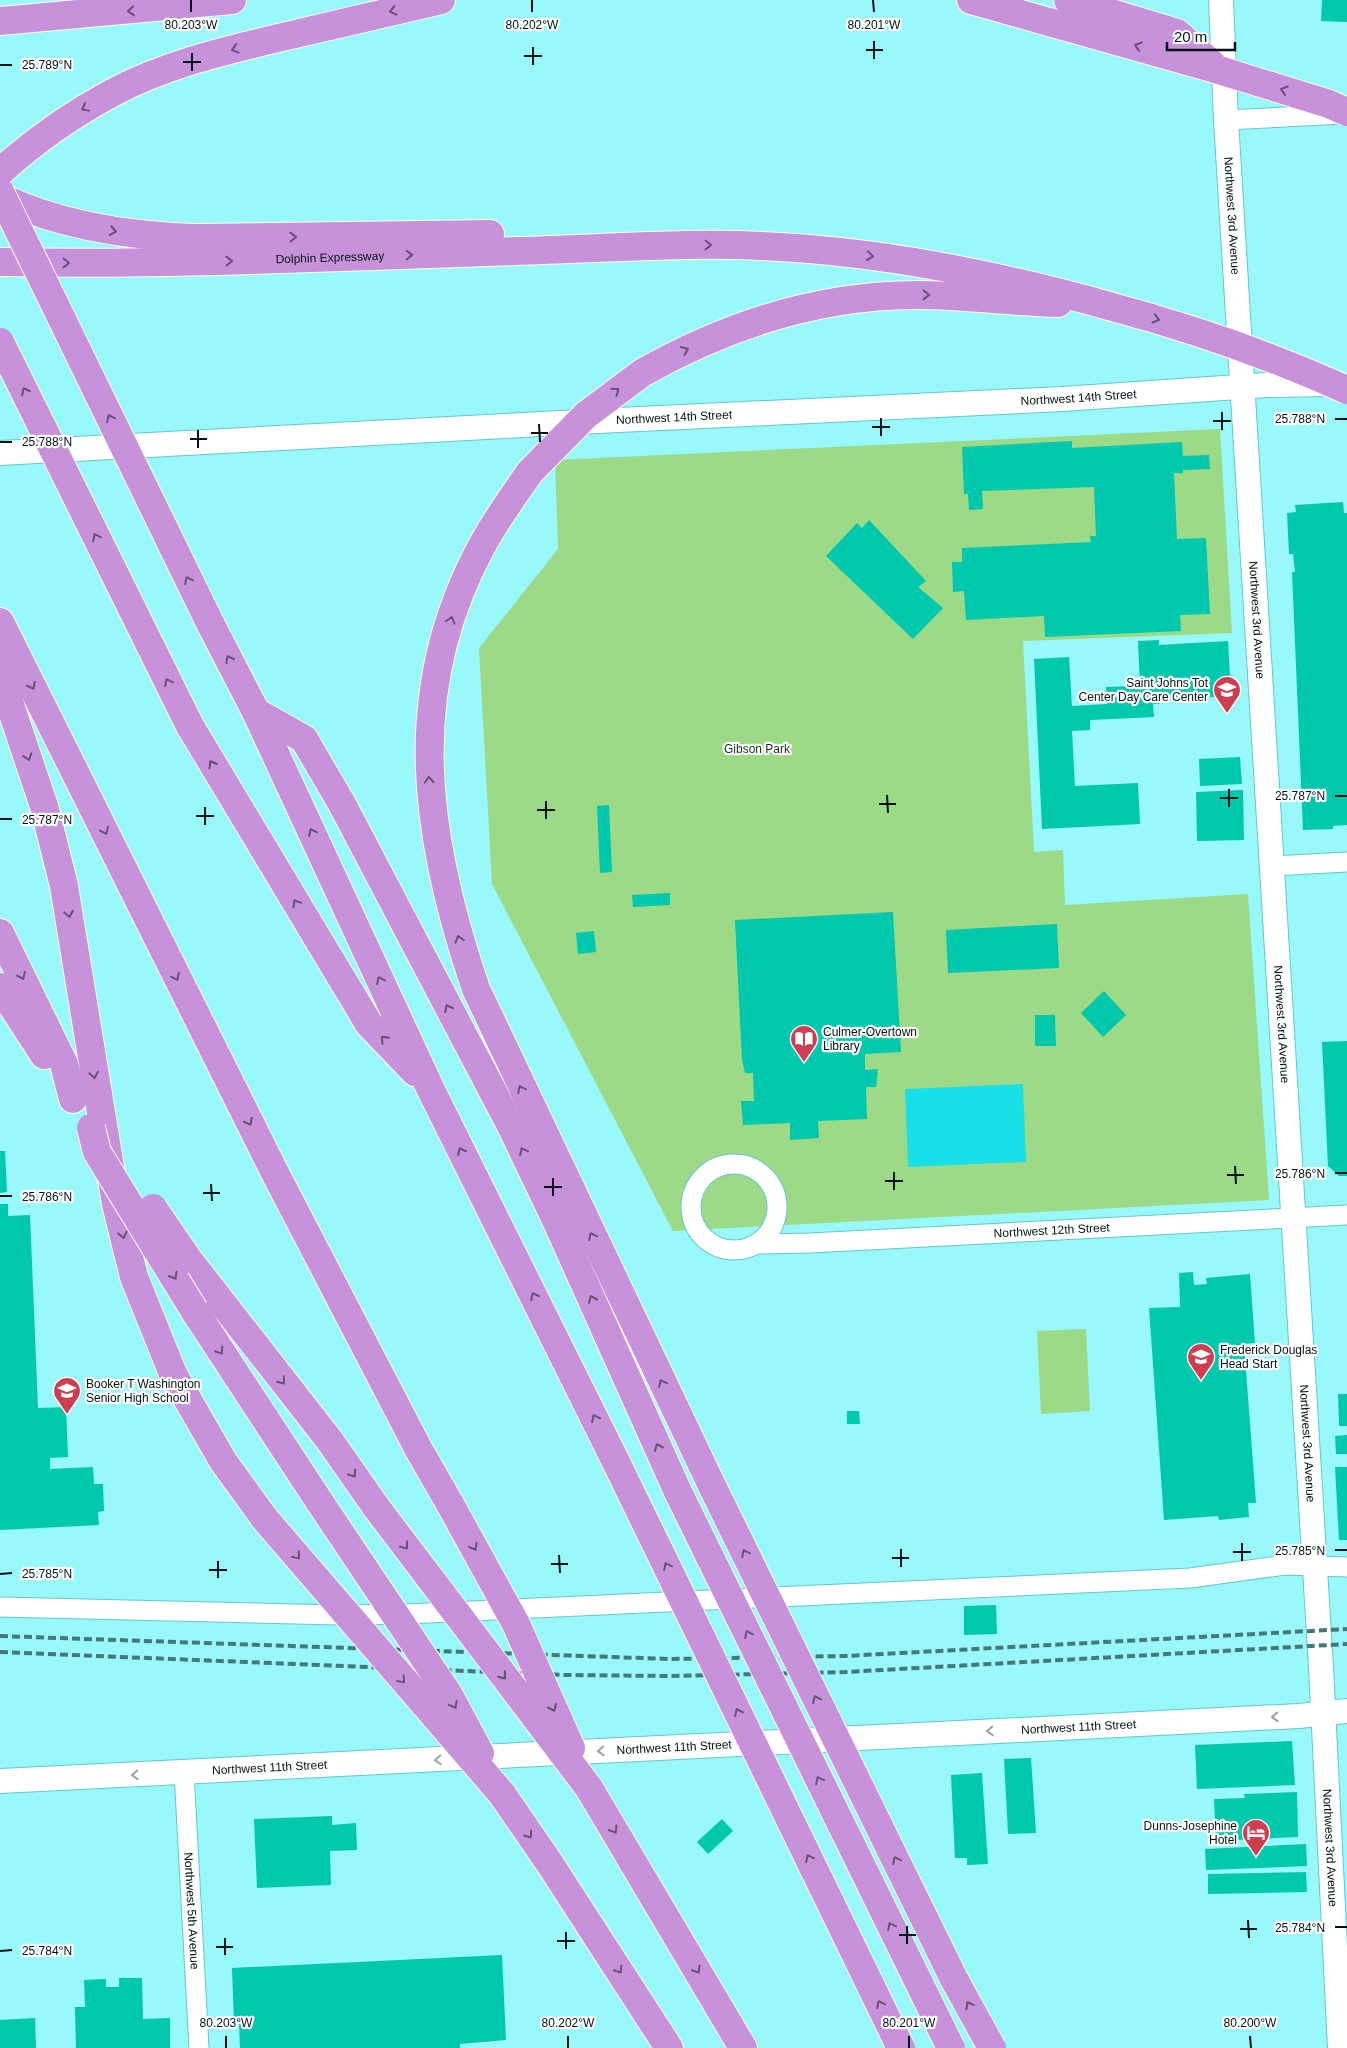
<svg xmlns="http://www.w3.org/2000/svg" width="1347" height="2048" viewBox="0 0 1347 2048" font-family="Helvetica,sans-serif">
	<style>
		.green { fill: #9dda87 }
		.water { fill: #19e0e6 }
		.building { fill: #00c8ac }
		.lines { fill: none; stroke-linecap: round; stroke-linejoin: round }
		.minor-casing { stroke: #67c7ca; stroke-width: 21 }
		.tertiary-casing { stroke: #67c7ca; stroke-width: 26 }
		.motorway-casing { stroke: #fff; stroke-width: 30 }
		.minor { stroke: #fff; stroke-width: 19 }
		.tertiary { stroke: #fff; stroke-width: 24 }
		.motorway { stroke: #c892da; stroke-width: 28 }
		.rail { stroke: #447879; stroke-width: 4; stroke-dasharray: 8 4; stroke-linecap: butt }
		.motorway-bridge-casing { stroke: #fff; stroke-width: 30; stroke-linecap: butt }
		.motorway-bridge { stroke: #c892da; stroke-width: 28 }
		.oneway { stroke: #645277 }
		.oneway2 { stroke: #99a1a1 }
		.ticks { fill: none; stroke: #011314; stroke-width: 2 }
		.labels { text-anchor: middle; stroke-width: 4.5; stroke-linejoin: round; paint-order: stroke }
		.street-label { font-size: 12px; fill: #011314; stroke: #fff }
		.poi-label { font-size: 12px; fill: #011314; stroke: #fff; text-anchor: start }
		.park-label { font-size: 12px; fill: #17300d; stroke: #fff }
		.ticks-label { font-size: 12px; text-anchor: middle; fill: #011314; stroke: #fff; stroke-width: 4.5; stroke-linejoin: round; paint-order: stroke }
	</style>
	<rect width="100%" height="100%" fill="#98f8fa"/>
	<g class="green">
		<path d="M1220 429 1232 633 1023 641 1034 852 1063 850 1065 905 1248 894 1269 1200 673 1231 492 884 479 648 558 549 555 460Z"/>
		<path d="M1086 1329 1090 1411 1041 1414 1037 1331Z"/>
	</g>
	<path class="water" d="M1023 1084 1026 1162 908 1167 905 1089Z"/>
	<g class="building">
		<path d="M1322 0H1347V22L1321 21Z"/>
		<path d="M1072 441V448L1182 442 1183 456 1209 455 1210 469 1183 470V473H1174L1177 539 1206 538 1210 614 1180 615 1181 631 1045 637 1044 616 966 620 964 591 953 592 952 562H962V548L1091 542 1090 536H1096L1094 487 982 491 983 509 969 510 968 494H964L962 447Z"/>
		<path d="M1343 502 1344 513H1347V825L1333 826V829L1303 830 1292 572H1295L1293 554H1289L1287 513 1296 512 1295 505Z"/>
		<path d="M869 520 926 581 918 587 943 608 913 639 826 556 857 523 862 528Z"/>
		<path d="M1159 640V645L1228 641 1231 696 1160 700V704H1153L1154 717 1090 720V730L1072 731 1075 786 1138 783 1140 824 1042 829 1034 659 1069 657 1072 706 1107 704 1106 687 1140 686 1138 641Z"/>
		<path d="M1240 757 1242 784 1200 786 1199 759Z"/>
		<path d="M1243 790 1244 840 1197 841 1196 792Z"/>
		<path d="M609 805 612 872 600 873 597 806Z"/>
		<path d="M670 893V905L633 907 632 895Z"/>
		<path d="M893 912 901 1052 865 1054V1070L878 1069 876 1087H866L867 1119 818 1121 819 1138 790 1140V1123L743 1125 741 1101H754L753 1073H745L742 1060 735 920Z"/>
		<path d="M1057 924 1059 968 948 973 946 930Z"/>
		<path d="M594 931 596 952 578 954 576 933Z"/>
		<path d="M1104 991 1126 1015 1103 1037 1081 1013Z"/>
		<path d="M1035 1015H1055L1056 1046H1035Z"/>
		<path d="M1347 1041V1176H1339L1328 1166 1322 1042Z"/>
		<path d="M0 1151H5L7 1192 0 1193Z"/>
		<path d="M0 1204H8V1216L30 1215 38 1408 66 1407 68 1457 50 1458V1469L93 1467 94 1484H103L104 1511 98 1512 99 1525 0 1530Z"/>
		<path d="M1193 1272 1194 1285 1207 1284 1206 1278 1250 1274 1255 1343 1244 1344 1256 1503H1248L1249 1517 1219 1520 1218 1516 1164 1520 1149 1308 1180 1307 1179 1273Z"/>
		<path d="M1338 1394H1347V1426H1339Z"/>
		<path d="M847 1411H859L860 1424H847Z"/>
		<path d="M1347 1435V1454H1336L1335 1436Z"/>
		<path d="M1335 1467H1347V1540H1339Z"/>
		<path d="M996 1605 997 1634 964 1635V1606Z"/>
		<path d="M1292 1741 1295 1785 1197 1789 1195 1745Z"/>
		<path d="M1031 1758 1036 1833 1008 1834 1004 1759Z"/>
		<path d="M982 1773 988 1864 967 1865V1858H955L951 1775Z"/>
		<path d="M1297 1792 1298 1837 1216 1841 1214 1799 1245 1798 1244 1794Z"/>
		<path d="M332 1816V1825L356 1823 357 1850 330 1851 331 1885 257 1888 254 1819Z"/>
		<path d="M722 1819 733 1831 708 1854 697 1842Z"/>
		<path d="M1306 1844 1307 1866 1206 1870 1205 1849Z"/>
		<path d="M1306 1872 1307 1892 1208 1894V1874Z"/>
		<path d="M502 1955 506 2040 460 2044V2048H240L239 2022H234L232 1968Z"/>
		<path d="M119 1978H142L143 2019 170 2018V2048H76L75 2007H85L84 1980 106 1979V1987H119Z"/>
		<path d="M35 2018 36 2048H0V2020Z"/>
	</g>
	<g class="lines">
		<defs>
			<g id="minor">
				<path d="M1226 120 1343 114"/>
				<path d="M1273 866 1347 862"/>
				<circle cx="734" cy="1207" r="43"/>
				<path id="s1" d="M757 1244 810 1243 1347 1215"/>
				<path d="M0 1607 338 1615 405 1614 1190 1578 1285 1565 1347 1567"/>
				<path id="s2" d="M184 1772 199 2048"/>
			</g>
			<g id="tertiary">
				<path id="s3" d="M1221 0 1226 120 1321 1667 1340 2048"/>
				<path id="s4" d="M0 453 597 421 1063 399 1267 385 1331 384"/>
				<path id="s5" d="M0 1781 1299 1716 1347 1711"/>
			</g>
			<g id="motorway">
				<path d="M971 0 1219 70"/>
				<path d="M1068 0 1177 33 1212 64"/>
				<path d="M0 21 232 0"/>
				<path d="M0 172C34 141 71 115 112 93 162 66 219 52 274 39 330 26 385 13 441 0"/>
				<path d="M0 197C61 226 128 236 195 238L490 234"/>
				<path id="s6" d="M0 262C172 265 344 257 516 251 603 249 691 241 779 247 890 253 1002 276 1109 306"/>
				<path d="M642 373C727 325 819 295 917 295 964 295 1011 302 1058 303"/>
				<path d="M530 472C514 495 498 517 484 542 402 689 424 837 476 989L714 1490"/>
				<path d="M0 622 274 1171 419 1450 450 1504"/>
				<path d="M210 623 256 712 430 1088 616 1462"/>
				<path d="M10 642 5 690 44 806 64 886 116 1204 134 1277 173 1374 223 1461 265 1519"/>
				<path d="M256 712 304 739 342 804 511 1126 556 1220 678 1492"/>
				<path d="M190 726 369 1024 415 1072"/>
				<path d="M0 933 64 1064 73 1099"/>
				<path d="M0 987 44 1055"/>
				<path d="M188 1259 330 1441 376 1507"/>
				<path d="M194 1310 321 1504"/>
				<path d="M589 1788 743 2048"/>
				<path d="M502 1794 550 1864 669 2048"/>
			</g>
		</defs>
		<use href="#minor" class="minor-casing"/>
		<use href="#tertiary" class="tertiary-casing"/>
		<use href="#motorway" class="motorway-casing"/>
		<use href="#minor" class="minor"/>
		<use href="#tertiary" class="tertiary"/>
		<use href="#motorway" class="motorway"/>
		<g class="rail">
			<path d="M0 1636 671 1659 845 1656 1347 1629"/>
			<path d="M0 1652 564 1675 672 1676 846 1672 1347 1644"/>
		</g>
		<defs>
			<g id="motorway-bridge">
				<path d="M1219 70 1329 104 1347 112"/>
				<path d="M0 192 210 623"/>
				<path d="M1109 306C1191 328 1270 355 1347 390"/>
				<path d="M0 342 190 726"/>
				<path d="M530 472 586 415 642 373"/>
				<path d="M91 1128 97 1152 194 1310"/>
				<path d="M153 1208 188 1259"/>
				<path d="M616 1462 901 2048"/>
				<path d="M714 1490 954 1979 992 2048"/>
				<path d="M678 1492 951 2048"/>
				<path d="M321 1504 449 1695 480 1753"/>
				<path d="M450 1504 516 1624 571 1748"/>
				<path d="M376 1507 589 1788"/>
				<path d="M265 1519 502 1794"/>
			</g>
		</defs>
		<use href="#motorway-bridge" class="motorway-bridge-casing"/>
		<use href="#motorway-bridge" class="motorway-bridge"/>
	</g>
	<defs><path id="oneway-chevron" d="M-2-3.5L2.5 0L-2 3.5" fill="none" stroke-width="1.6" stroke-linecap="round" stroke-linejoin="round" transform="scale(1.25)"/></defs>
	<g class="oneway">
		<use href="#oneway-chevron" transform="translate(131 11) rotate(175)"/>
		<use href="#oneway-chevron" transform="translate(393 11) rotate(167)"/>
		<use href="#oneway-chevron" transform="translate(1138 46) rotate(-164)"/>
		<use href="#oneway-chevron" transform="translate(235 49) rotate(165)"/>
		<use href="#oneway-chevron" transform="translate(1284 90) rotate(-163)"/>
		<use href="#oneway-chevron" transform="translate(85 108) rotate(151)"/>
		<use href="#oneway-chevron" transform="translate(113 231) rotate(10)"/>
		<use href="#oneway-chevron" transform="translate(293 237) rotate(-1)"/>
		<use href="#oneway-chevron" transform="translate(708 245)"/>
		<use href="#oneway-chevron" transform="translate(409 255) rotate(-2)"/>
		<use href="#oneway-chevron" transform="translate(870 256) rotate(7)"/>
		<use href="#oneway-chevron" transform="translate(229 261) rotate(-1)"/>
		<use href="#oneway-chevron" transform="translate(66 263) rotate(1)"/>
		<use href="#oneway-chevron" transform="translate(926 295) rotate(1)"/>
		<use href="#oneway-chevron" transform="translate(1156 319) rotate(15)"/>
		<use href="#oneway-chevron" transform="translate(685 350) rotate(-25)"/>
		<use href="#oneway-chevron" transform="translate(25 391) rotate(-117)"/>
		<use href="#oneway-chevron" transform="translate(616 391) rotate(-35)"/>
		<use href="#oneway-chevron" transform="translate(110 418) rotate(-116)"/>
		<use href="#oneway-chevron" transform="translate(96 537) rotate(-116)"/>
		<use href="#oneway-chevron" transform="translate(188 580) rotate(-116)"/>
		<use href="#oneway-chevron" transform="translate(451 620) rotate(-74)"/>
		<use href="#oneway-chevron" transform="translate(229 659) rotate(-118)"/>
		<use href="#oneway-chevron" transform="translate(168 682) rotate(-116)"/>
		<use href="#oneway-chevron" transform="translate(32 686) rotate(63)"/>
		<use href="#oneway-chevron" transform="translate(28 757) rotate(72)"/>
		<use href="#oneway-chevron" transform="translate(212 764) rotate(-120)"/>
		<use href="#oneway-chevron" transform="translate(429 780) rotate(-93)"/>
		<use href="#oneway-chevron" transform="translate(105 831) rotate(64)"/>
		<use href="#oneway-chevron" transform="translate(312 832) rotate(-115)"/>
		<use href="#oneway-chevron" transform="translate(296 903) rotate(-121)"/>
		<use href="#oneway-chevron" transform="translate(69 914) rotate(79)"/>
		<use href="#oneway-chevron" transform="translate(459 939) rotate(-106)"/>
		<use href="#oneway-chevron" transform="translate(22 976) rotate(64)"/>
		<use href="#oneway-chevron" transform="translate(176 977) rotate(64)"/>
		<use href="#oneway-chevron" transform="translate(380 980) rotate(-115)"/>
		<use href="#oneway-chevron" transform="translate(448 1008) rotate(-117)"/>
		<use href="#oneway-chevron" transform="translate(384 1039) rotate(-133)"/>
		<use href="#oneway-chevron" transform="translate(94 1075) rotate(81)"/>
		<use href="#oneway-chevron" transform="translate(521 1089) rotate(-116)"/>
		<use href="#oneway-chevron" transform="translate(249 1122) rotate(63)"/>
		<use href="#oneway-chevron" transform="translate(461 1151) rotate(-117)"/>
		<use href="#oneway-chevron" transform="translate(523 1151) rotate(-116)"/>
		<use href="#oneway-chevron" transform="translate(123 1235) rotate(77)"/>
		<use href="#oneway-chevron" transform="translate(592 1236) rotate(-115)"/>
		<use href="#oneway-chevron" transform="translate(174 1276) rotate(60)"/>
		<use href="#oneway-chevron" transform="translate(534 1296) rotate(-117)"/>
		<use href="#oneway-chevron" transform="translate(592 1299) rotate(-114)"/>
		<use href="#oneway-chevron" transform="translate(220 1351) rotate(57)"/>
		<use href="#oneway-chevron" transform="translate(282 1381) rotate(51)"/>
		<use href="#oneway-chevron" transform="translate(662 1383) rotate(-115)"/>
		<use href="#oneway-chevron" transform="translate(595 1418) rotate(-116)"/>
		<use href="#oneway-chevron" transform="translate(658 1447) rotate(-114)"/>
		<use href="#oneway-chevron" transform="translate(353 1474) rotate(55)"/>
		<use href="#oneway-chevron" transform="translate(405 1546) rotate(53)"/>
		<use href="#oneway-chevron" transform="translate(474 1547) rotate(61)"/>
		<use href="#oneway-chevron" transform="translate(745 1553) rotate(-116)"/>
		<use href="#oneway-chevron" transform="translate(297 1556) rotate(50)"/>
		<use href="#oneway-chevron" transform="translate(667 1566) rotate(-116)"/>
		<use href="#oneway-chevron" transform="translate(748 1634) rotate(-116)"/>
		<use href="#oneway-chevron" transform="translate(503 1676) rotate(52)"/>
		<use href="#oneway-chevron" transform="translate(402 1680) rotate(49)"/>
		<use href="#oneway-chevron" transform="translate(816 1699) rotate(-116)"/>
		<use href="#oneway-chevron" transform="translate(454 1705) rotate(62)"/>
		<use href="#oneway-chevron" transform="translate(553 1708) rotate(66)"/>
		<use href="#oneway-chevron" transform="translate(738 1712) rotate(-116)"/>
		<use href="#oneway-chevron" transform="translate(819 1780) rotate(-116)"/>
		<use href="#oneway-chevron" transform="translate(614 1830) rotate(59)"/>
		<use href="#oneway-chevron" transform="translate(529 1835) rotate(55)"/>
		<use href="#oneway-chevron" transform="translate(809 1858) rotate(-116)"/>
		<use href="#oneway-chevron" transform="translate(896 1860) rotate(-116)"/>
		<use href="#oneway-chevron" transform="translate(891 1926) rotate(-116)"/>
		<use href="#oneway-chevron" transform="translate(619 1970) rotate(57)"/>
		<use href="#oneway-chevron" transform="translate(697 1970) rotate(59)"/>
		<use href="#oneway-chevron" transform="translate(880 2004) rotate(-116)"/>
		<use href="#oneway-chevron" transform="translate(969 2005) rotate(-119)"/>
	</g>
	<g class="oneway2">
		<use href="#oneway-chevron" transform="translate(1275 1717) rotate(177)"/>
		<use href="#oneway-chevron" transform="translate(990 1731) rotate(177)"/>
		<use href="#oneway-chevron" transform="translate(601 1751) rotate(177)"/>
		<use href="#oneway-chevron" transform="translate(438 1760) rotate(177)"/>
		<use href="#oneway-chevron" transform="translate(135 1775) rotate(177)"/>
	</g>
	<path class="ticks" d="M191 0V12M532 0V12M873 0 874 12M874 41V59M533 47V65M866 50H883M192 53V71M524 56H542M183 62H201M0 65H12M1222 412V430M881 418V436M1335 419H1347M1213 421H1231M539 424 540 442M872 427H890M198 430V448M531 433H548M190 439H207M0 442H12M1229 789V807M887 795 888 813M1335 796H1347M1220 798H1238M546 801V819M879 804H896M205 807V825M537 810H555M196 816H214M0 819H12M1235 1166 1236 1184M894 1172V1190M1335 1173H1347M1227 1175H1244M553 1178V1196M885 1181H903M211 1184 212 1201M544 1187H562M203 1193H220M0 1196H12M1242 1543V1561M901 1549V1567M1335 1550H1347M1233 1552H1251M559 1555 560 1573M892 1558H909M218 1561V1578M551 1564H568M209 1570H227M0 1574 12 1573M1248 1920 1249 1938M907 1926V1944M1335 1927H1347M1240 1929H1257M566 1932V1949M899 1935H916M225 1938V1955M557 1941H575M216 1947H233M0 1951 12 1950M226 2036V2048M568 2036V2048M909 2036V2048M1250 2036 1251 2048"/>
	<defs>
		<symbol id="school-pin" viewBox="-11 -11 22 30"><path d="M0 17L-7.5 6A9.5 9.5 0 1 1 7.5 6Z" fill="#ce3e50" stroke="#fff"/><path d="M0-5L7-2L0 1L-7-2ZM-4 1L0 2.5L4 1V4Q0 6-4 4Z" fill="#fff"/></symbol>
		<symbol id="library-pin" viewBox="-11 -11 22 30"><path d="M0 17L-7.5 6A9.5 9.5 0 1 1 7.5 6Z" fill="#ce3e50" stroke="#fff"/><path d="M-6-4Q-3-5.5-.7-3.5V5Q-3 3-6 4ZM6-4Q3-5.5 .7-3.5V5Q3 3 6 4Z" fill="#fff"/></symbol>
		<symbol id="hotel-pin" viewBox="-11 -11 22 30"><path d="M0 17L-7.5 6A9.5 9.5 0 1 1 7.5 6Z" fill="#ce3e50" stroke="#fff"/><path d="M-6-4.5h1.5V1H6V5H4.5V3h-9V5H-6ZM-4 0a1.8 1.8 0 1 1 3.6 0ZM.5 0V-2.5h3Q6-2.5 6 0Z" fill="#fff"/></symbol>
	</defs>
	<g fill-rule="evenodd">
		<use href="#school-pin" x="1211" y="674" width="32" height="43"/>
		<use href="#library-pin" x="788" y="1023" width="32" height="43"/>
		<use href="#school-pin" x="1185" y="1341" width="32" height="43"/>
		<use href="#school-pin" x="51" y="1375" width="32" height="43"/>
		<use href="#hotel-pin" x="1240" y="1817" width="32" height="43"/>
	</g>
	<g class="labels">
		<g class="street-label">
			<text dy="4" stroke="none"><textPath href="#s3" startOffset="216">Northwest 3rd Avenue</textPath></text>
			<text dy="4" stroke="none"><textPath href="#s6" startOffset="330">Dolphin Expressway</textPath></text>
			<text dy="4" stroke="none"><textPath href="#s4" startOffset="1080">Northwest 14th Street</textPath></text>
			<text dy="4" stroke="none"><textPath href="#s4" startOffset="675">Northwest 14th Street</textPath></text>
			<text dy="4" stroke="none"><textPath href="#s3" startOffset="621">Northwest 3rd Avenue</textPath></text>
			<text dy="4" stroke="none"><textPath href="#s3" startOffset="1026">Northwest 3rd Avenue</textPath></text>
			<text dy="4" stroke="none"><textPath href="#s1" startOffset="295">Northwest 12th Street</textPath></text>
			<text dy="4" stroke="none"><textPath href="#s3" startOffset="1446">Northwest 3rd Avenue</textPath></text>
			<text dy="4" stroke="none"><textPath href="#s5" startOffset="1080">Northwest 11th Street</textPath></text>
			<text dy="4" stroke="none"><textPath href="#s5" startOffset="675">Northwest 11th Street</textPath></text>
			<text dy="4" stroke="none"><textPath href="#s5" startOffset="270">Northwest 11th Street</textPath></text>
			<text dy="4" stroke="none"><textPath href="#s3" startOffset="1851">Northwest 3rd Avenue</textPath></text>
			<text dy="4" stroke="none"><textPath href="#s2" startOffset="139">Northwest 5th Avenue</textPath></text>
		</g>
		<g class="poi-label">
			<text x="1208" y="687" text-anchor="end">Saint Johns Tot<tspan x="1208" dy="14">Center Day Care Center</tspan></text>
			<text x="823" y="1036">Culmer-Overtown<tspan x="823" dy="14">Library</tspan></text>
			<text x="1220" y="1354">Frederick Douglas<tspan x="1220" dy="14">Head Start</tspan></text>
			<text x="86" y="1388">Booker T Washington<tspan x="86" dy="14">Senior High School</tspan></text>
			<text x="1237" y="1830" text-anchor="end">Dunns-Josephine<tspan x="1237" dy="14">Hotel</tspan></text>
		</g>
		<g class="park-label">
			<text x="757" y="753">Gibson Park</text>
		</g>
	</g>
	<g class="ticks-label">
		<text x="191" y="29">80.203°W</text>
		<text x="532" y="29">80.202°W</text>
		<text x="874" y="29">80.201°W</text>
		<text x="47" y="69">25.789°N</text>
		<text x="1300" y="423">25.788°N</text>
		<text x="47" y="446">25.788°N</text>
		<text x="1300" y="800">25.787°N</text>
		<text x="47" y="824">25.787°N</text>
		<text x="1300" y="1178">25.786°N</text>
		<text x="47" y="1201">25.786°N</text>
		<text x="1300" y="1555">25.785°N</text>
		<text x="47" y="1578">25.785°N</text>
		<text x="1300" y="1932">25.784°N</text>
		<text x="47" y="1955">25.784°N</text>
		<text x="226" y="2027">80.203°W</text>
		<text x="568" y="2027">80.202°W</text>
		<text x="909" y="2027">80.201°W</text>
		<text x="1250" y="2027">80.200°W</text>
	</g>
	<path d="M1167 42v8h68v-8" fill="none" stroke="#011314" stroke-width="2.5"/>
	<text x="1174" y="42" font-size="15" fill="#011314" stroke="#ffffff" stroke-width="4" paint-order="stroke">20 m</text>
</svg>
